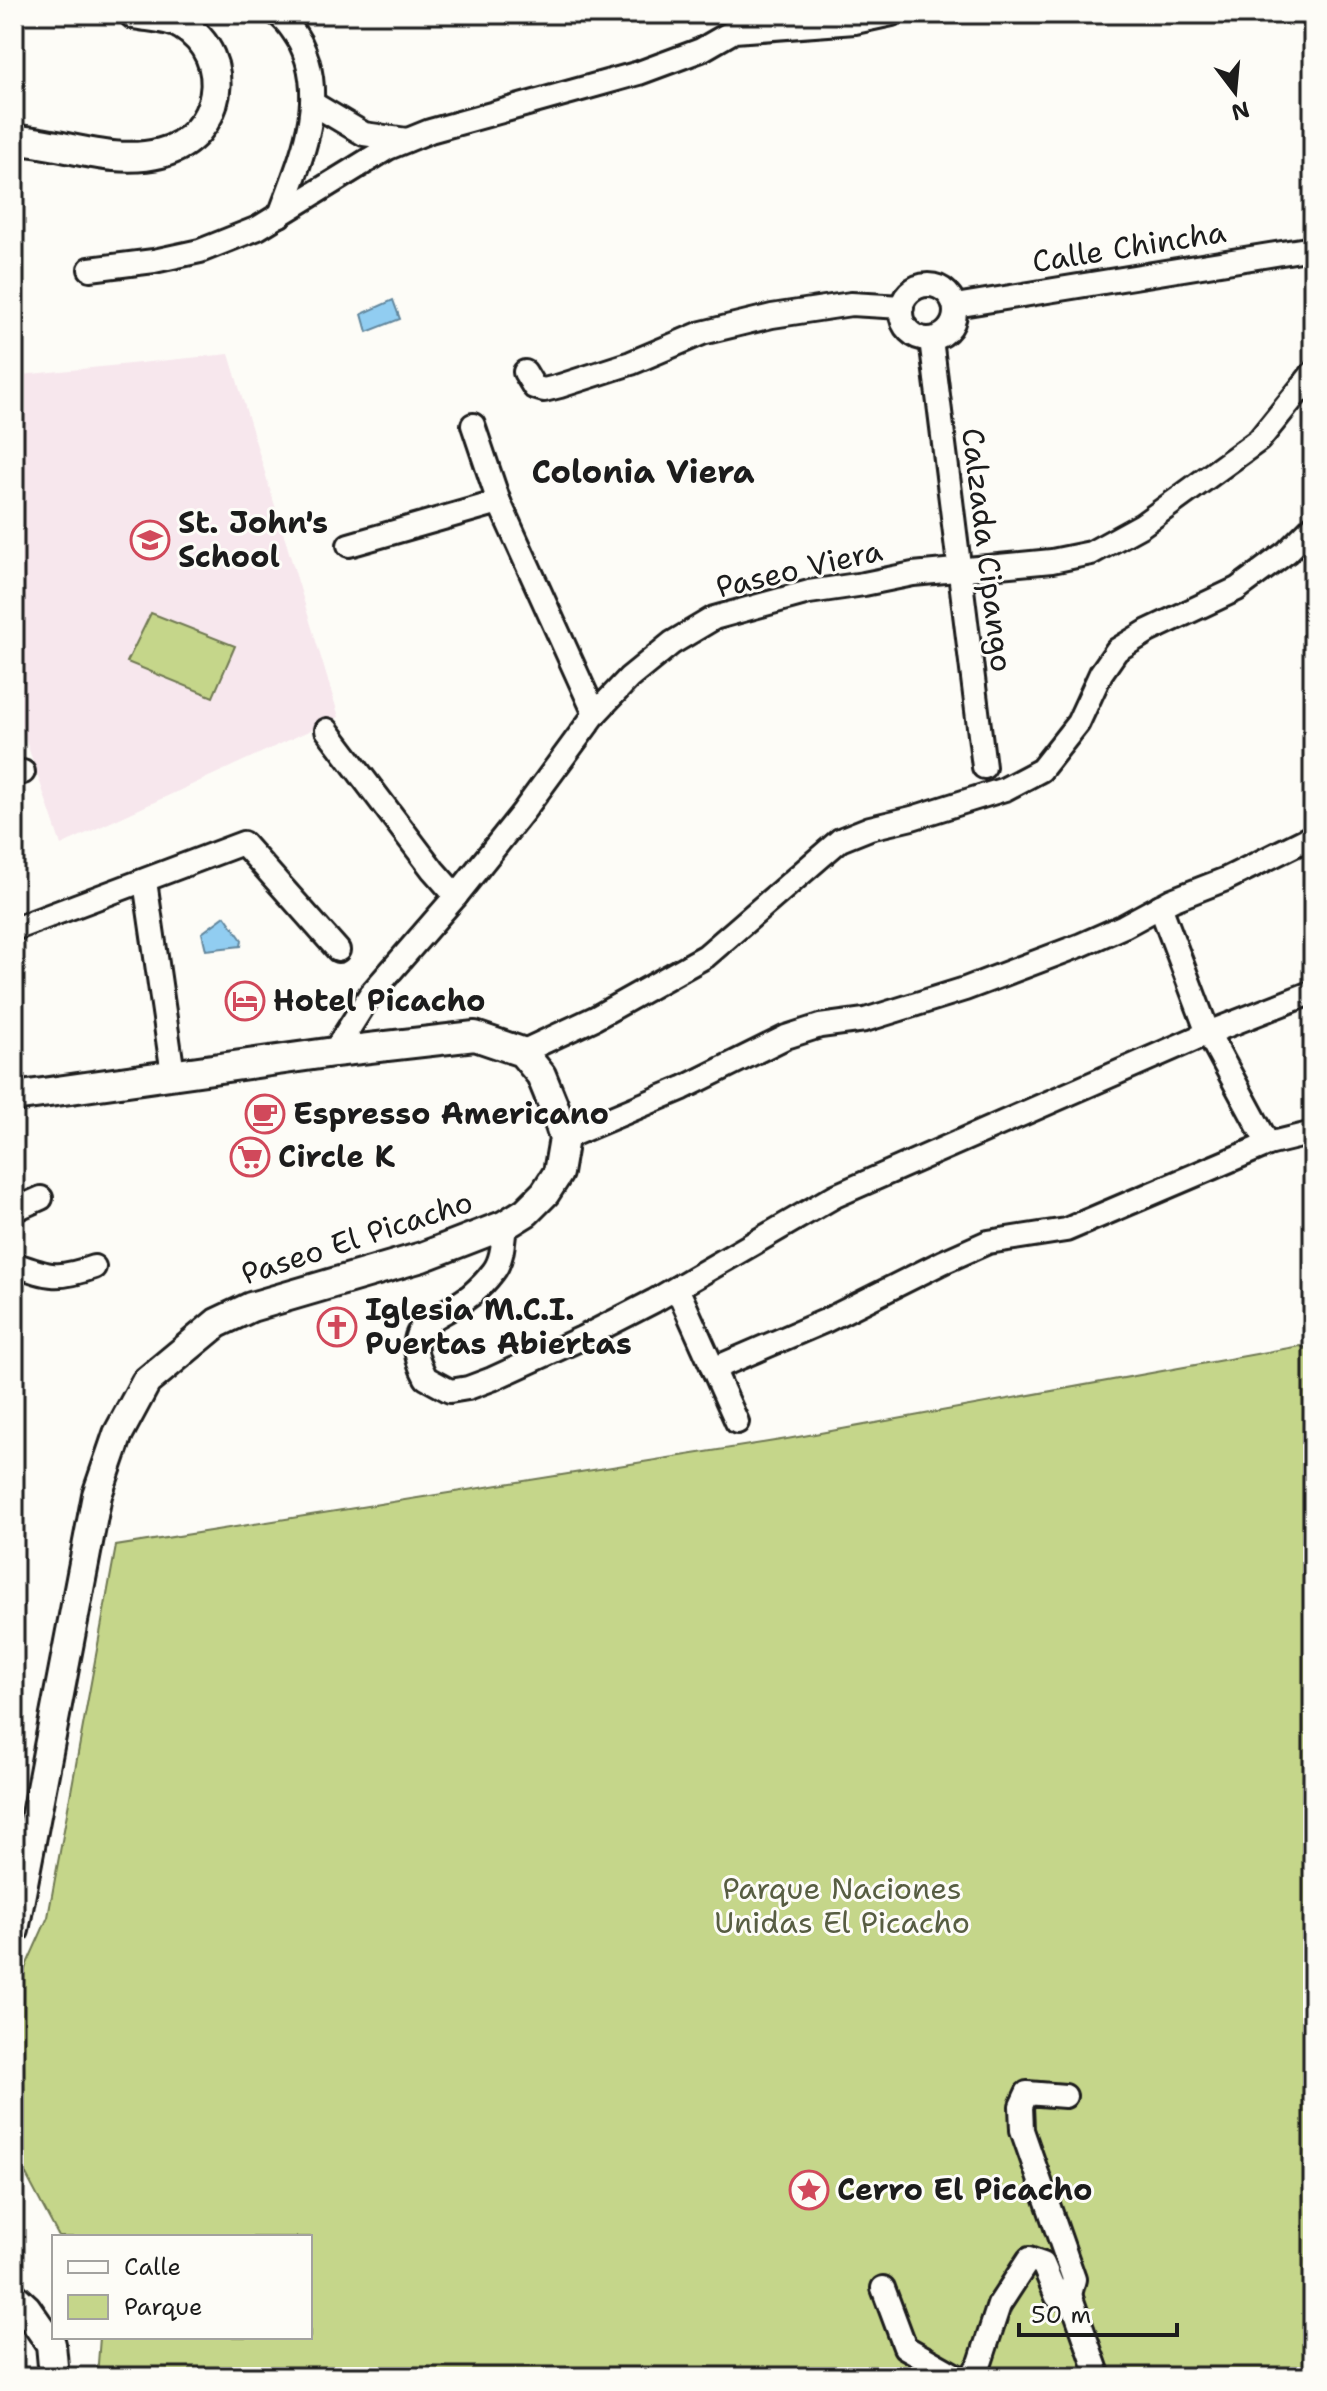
<svg xmlns="http://www.w3.org/2000/svg" width="1327" height="2391" viewBox="0 0 1327 2391" font-family="'Shantell Sans',sans-serif">
	<style>
		.built { fill: #f7e7ed }
		.green { fill: #c5d68a; stroke: #707953; stroke-width: 2 }
		.water { fill: #91cdf1; stroke: #62869c; stroke-width: 2 }
		.lines { fill: none; stroke-linecap: round; stroke-linejoin: round }
		.minor-casing { stroke: #1c1c1c; stroke-width: 28 }
		.tertiary-casing { stroke: #1c1c1c; stroke-width: 34 }
		.minor { stroke: #fdfcf7; stroke-width: 22 }
		.tertiary { stroke: #fdfcf7; stroke-width: 28 }
		.labels { text-anchor: middle; stroke-width: 6; stroke-linejoin: round; paint-order: stroke }
		.street-label { font-size: 30px; fill: #1c1c1c; stroke: #fdfcf7 }
		.poi-label { font-size: 30px; font-weight: bold; fill: #1c1c1c; stroke: #fdfcf7; text-anchor: start }
		.park-label { font-size: 30px; fill: #575d42; stroke: #fdfcf7 }
		.neighbourhood-label { font-size: 32px; font-weight: bold; fill: #1c1c1c; stroke: #fdfcf7 }
	</style>
	<rect width="100%" height="100%" fill="#fdfcf7"/>
	<filter id="ink" filterUnits="userSpaceOnUse"><feTurbulence type="fractalNoise" baseFrequency=".0125" numOctaves="2"/><feDisplacementMap in="SourceGraphic" scale="16" xChannelSelector="R" yChannelSelector="G"/><feConvolveMatrix kernelMatrix="1 2 1 2 8 2 1 2 1" color-interpolation-filters="sRGB"/></filter>
	<g filter="url(#ink)">
		<path class="built" d="M229 354 339 717 61 845 14 705V374L21 375Z"/>
		<g class="green">
			<path d="M151 613 235 646 213 697 127 662Z"/>
			<path d="M1300 1346 1313 1350V2377H97L100 2337H310V2237H59L14 2152V1993L48 1917 116 1546 787 1439Z"/>
		</g>
		<g class="water">
			<path d="M393 300 400 319 367 332 362 314Z"/>
			<path d="M225 916 242 940 241 946 206 950 202 933Z"/>
		</g>
		<g class="lines">
			<defs>
				<g id="minor">
					<path d="M277 14C287 20 294 32 300 42 329 100 300 160 280 215"/>
					<path d="M312 103 364 134 407 140"/>
					<path d="M90 269 154 261 200 251 258 228 388 148 430 131 639 73 701 50 734 31 855 22 892 14"/>
					<circle cx="928" cy="312" r="27"/>
					<path d="M955 306 1313 248"/>
					<path d="M931 339 984 767"/>
					<path d="M525 372 534 387 544 390 560 386 631 363 702 333 772 316 851 304 902 307"/>
					<path d="M473 425 499 502 595 714"/>
					<path d="M349 545 499 502"/>
					<path d="M327 730 433 870 456 896"/>
					<path d="M14 775 23 772"/>
					<path d="M145 881 173 1074"/>
					<path d="M1160 906 1208 1033 1268 1144"/>
					<path d="M14 929 243 843 338 950"/>
					<path d="M334 1052 370 995 456 896 523 812 595 714 629 678 672 643 714 618 809 592 864 584 913 574 1052 561 1091 553 1142 525 1259 440 1313 373"/>
					<path d="M522 1052 595 1018 706 956 840 840 870 828 912 818 1005 789 1041 770 1078 723 1101 673 1117 650 1148 631 1237 589 1287 552 1313 526"/>
					<path d="M564 1138 683 1088 786 1037 820 1026 865 1020 965 989 1081 945 1124 926 1172 900 1226 879 1313 836"/>
					<path d="M14 1210 41 1198"/>
					<path d="M505 1225C503 1240 503 1260 493 1272 487 1280 478 1289 471 1295 437 1322 396 1321 426 1378L450 1391 468 1388 492 1379 582 1338 654 1301 835 1196 1208 1033 1313 992"/>
					<path d="M14 1264C50 1277 57 1280 94 1267"/>
					<path d="M677 1288 737 1422"/>
					<path d="M713 1369 825 1321 943 1262 988 1242 1066 1230 1268 1144 1313 1133"/>
					<path d="M883 2288 905 2347 958 2377"/>
					<path d="M1070 2295 1099 2377"/>
					<path d="M971 2377 980 2363 999 2305 1029 2259 1043 2264 1057 2297 1070 2295 1074 2279 1022 2130 1021 2106 1027 2093 1065 2096"/>
				</g>
				<g id="tertiary">
					<path d="M14 140C63 142 111 166 161 153 222 137 236 57 182 25 170 17 149 17 134 14"/>
					<path d="M14 1097 334 1052 475 1036 522 1052 541 1075 554 1107 564 1138 558 1173 545 1193 526 1212 505 1225 422 1257 251 1307 217 1323 146 1382 118 1434 97 1495 14 1930"/>
					<path d="M14 2297 26 2308 51 2344 54 2377"/>
				</g>
			</defs>
			<use href="#minor" class="minor-casing"/>
			<use href="#tertiary" class="tertiary-casing"/>
			<use href="#minor" class="minor"/>
			<use href="#tertiary" class="tertiary"/>
		</g>
	</g>
	<defs>
		<symbol id="school-ring" viewBox="-11 -11 22 22"><circle r="9.5" fill="#fdfcf7" stroke="#d1495b" stroke-width="1.5"/><path d="M0-5L7-2L0 1L-7-2ZM-4 1L0 2.5L4 1V4Q0 6-4 4Z" fill="#d1495b"/></symbol>
		<symbol id="hotel-ring" viewBox="-11 -11 22 22"><circle r="9.5" fill="#fdfcf7" stroke="#d1495b" stroke-width="1.5"/><path d="M-6-4.5h1.5V1H6V5H4.5V3h-9V5H-6ZM-4 0a1.8 1.8 0 1 1 3.6 0ZM.5 0V-2.5h3Q6-2.5 6 0Z" fill="#d1495b"/></symbol>
		<symbol id="cafe-ring" viewBox="-11 -11 22 22"><circle r="9.5" fill="#fdfcf7" stroke="#d1495b" stroke-width="1.5"/><path d="M-5.5-4.5H6V0H3Q3 3.5 0 3.5H-2.5Q-5.5 3.5-5.5 0ZM3-3.2v2h1.7v-2ZM-6 4.5H4V6H-6Z" fill="#d1495b"/></symbol>
		<symbol id="supermarket-ring" viewBox="-11 -11 22 22"><circle r="9.5" fill="#fdfcf7" stroke="#d1495b" stroke-width="1.5"/><path d="M-6-5.5h2.5l.6 2H6L4.5 2H-2.5L-4.4-4H-6ZM-1.5 3.2a1.3 1.3 0 1 0 .1 0ZM3 3.2a1.3 1.3 0 1 0 .1 0Z" fill="#d1495b"/></symbol>
		<symbol id="church-ring" viewBox="-11 -11 22 22"><circle r="9.5" fill="#fdfcf7" stroke="#d1495b" stroke-width="1.5"/><path d="M-1.2-6h2.4v3.5h3.3v2.4h-3.3V6h-2.4V-.1h-3.3v-2.4h3.3Z" fill="#d1495b"/></symbol>
		<symbol id="sight-ring" viewBox="-11 -11 22 22"><circle r="9.5" fill="#fdfcf7" stroke="#d1495b" stroke-width="1.5"/><path d="M0-6L1.8-2.2L6-1.7L2.9 1.2L3.7 5.4L0 3.3L-3.7 5.4L-2.9 1.2L-6-1.7L-1.8-2.2Z" fill="#d1495b"/></symbol>
	</defs>
	<g fill-rule="evenodd">
		<use href="#school-ring" x="128" y="518" width="44" height="44"/>
		<use href="#hotel-ring" x="223" y="979" width="44" height="44"/>
		<use href="#cafe-ring" x="243" y="1092" width="44" height="44"/>
		<use href="#supermarket-ring" x="228" y="1135" width="44" height="44"/>
		<use href="#church-ring" x="315" y="1305" width="44" height="44"/>
		<use href="#sight-ring" x="787" y="2168" width="44" height="44"/>
	</g>
	<g class="labels">
		<g class="street-label">
			<text transform="translate(1129 247) rotate(-9)" y="10">Calle Chincha</text>
			<text transform="translate(987 550) rotate(83)" y="10">Calzada Cipango</text>
			<text transform="translate(799 569) rotate(-13)" y="10">Paseo Viera</text>
			<text transform="translate(357 1238) rotate(-18)" y="10">Paseo El Picacho</text>
		</g>
		<g class="poi-label">
			<text x="178" y="533">St. John's<tspan x="178" dy="34">School</tspan></text>
			<text x="273" y="1011">Hotel Picacho</text>
			<text x="293" y="1124">Espresso Americano</text>
			<text x="278" y="1167">Circle K</text>
			<text x="365" y="1320">Iglesia M.C.I.<tspan x="365" dy="34">Puertas Abiertas</tspan></text>
			<text x="837" y="2200">Cerro El Picacho</text>
		</g>
		<g class="park-label">
			<text x="842" y="1899">Parque Naciones<tspan x="842" dy="34">Unidas El Picacho</tspan></text>
		</g>
		<g class="neighbourhood-label">
			<text x="643" y="483">Colonia Viera</text>
		</g>
	</g>
	<rect width="1327" height="2391" fill="none" stroke="#fdfcf7" stroke-width="48"/>
	<rect x="24" y="24" width="1279" height="2343" fill="none" stroke="#1c1c1c" stroke-width="3" filter="url(#ink)"/>
	<rect x="52" y="2235" width="260" height="104" fill="#fdfcf7" stroke="#a3a29f" stroke-width="2"/>
	<rect x="68" y="2261" width="40" height="12" fill="#fdfcf7" stroke="#a3a29f" stroke-width="2"/>
	<text x="124" y="2275" font-size="24" fill="#1c1c1c">Calle</text>
	<rect x="68" y="2295" width="40" height="24" fill="#c5d68a" stroke="#a3a29f" stroke-width="2"/>
	<text x="124" y="2315" font-size="24" fill="#1c1c1c">Parque</text>
	<g transform="translate(1235 92) rotate(164)" stroke="#fdfcf7" stroke-width="6" paint-order="stroke">
	<path d="M0-6L14 30L0 20L-14 30Z" fill="#1c1c1c"/>
	<text y="-12" font-size="22" font-weight="bold" text-anchor="middle" fill="#1c1c1c">N</text>
	</g>
	<path d="M1019 2323v12h158v-12" fill="none" stroke="#1c1c1c" stroke-width="4"/>
	<text x="1031" y="2323" font-size="24" fill="#1c1c1c" stroke="#fdfcf7" stroke-width="6" paint-order="stroke">50 m</text>
</svg>
